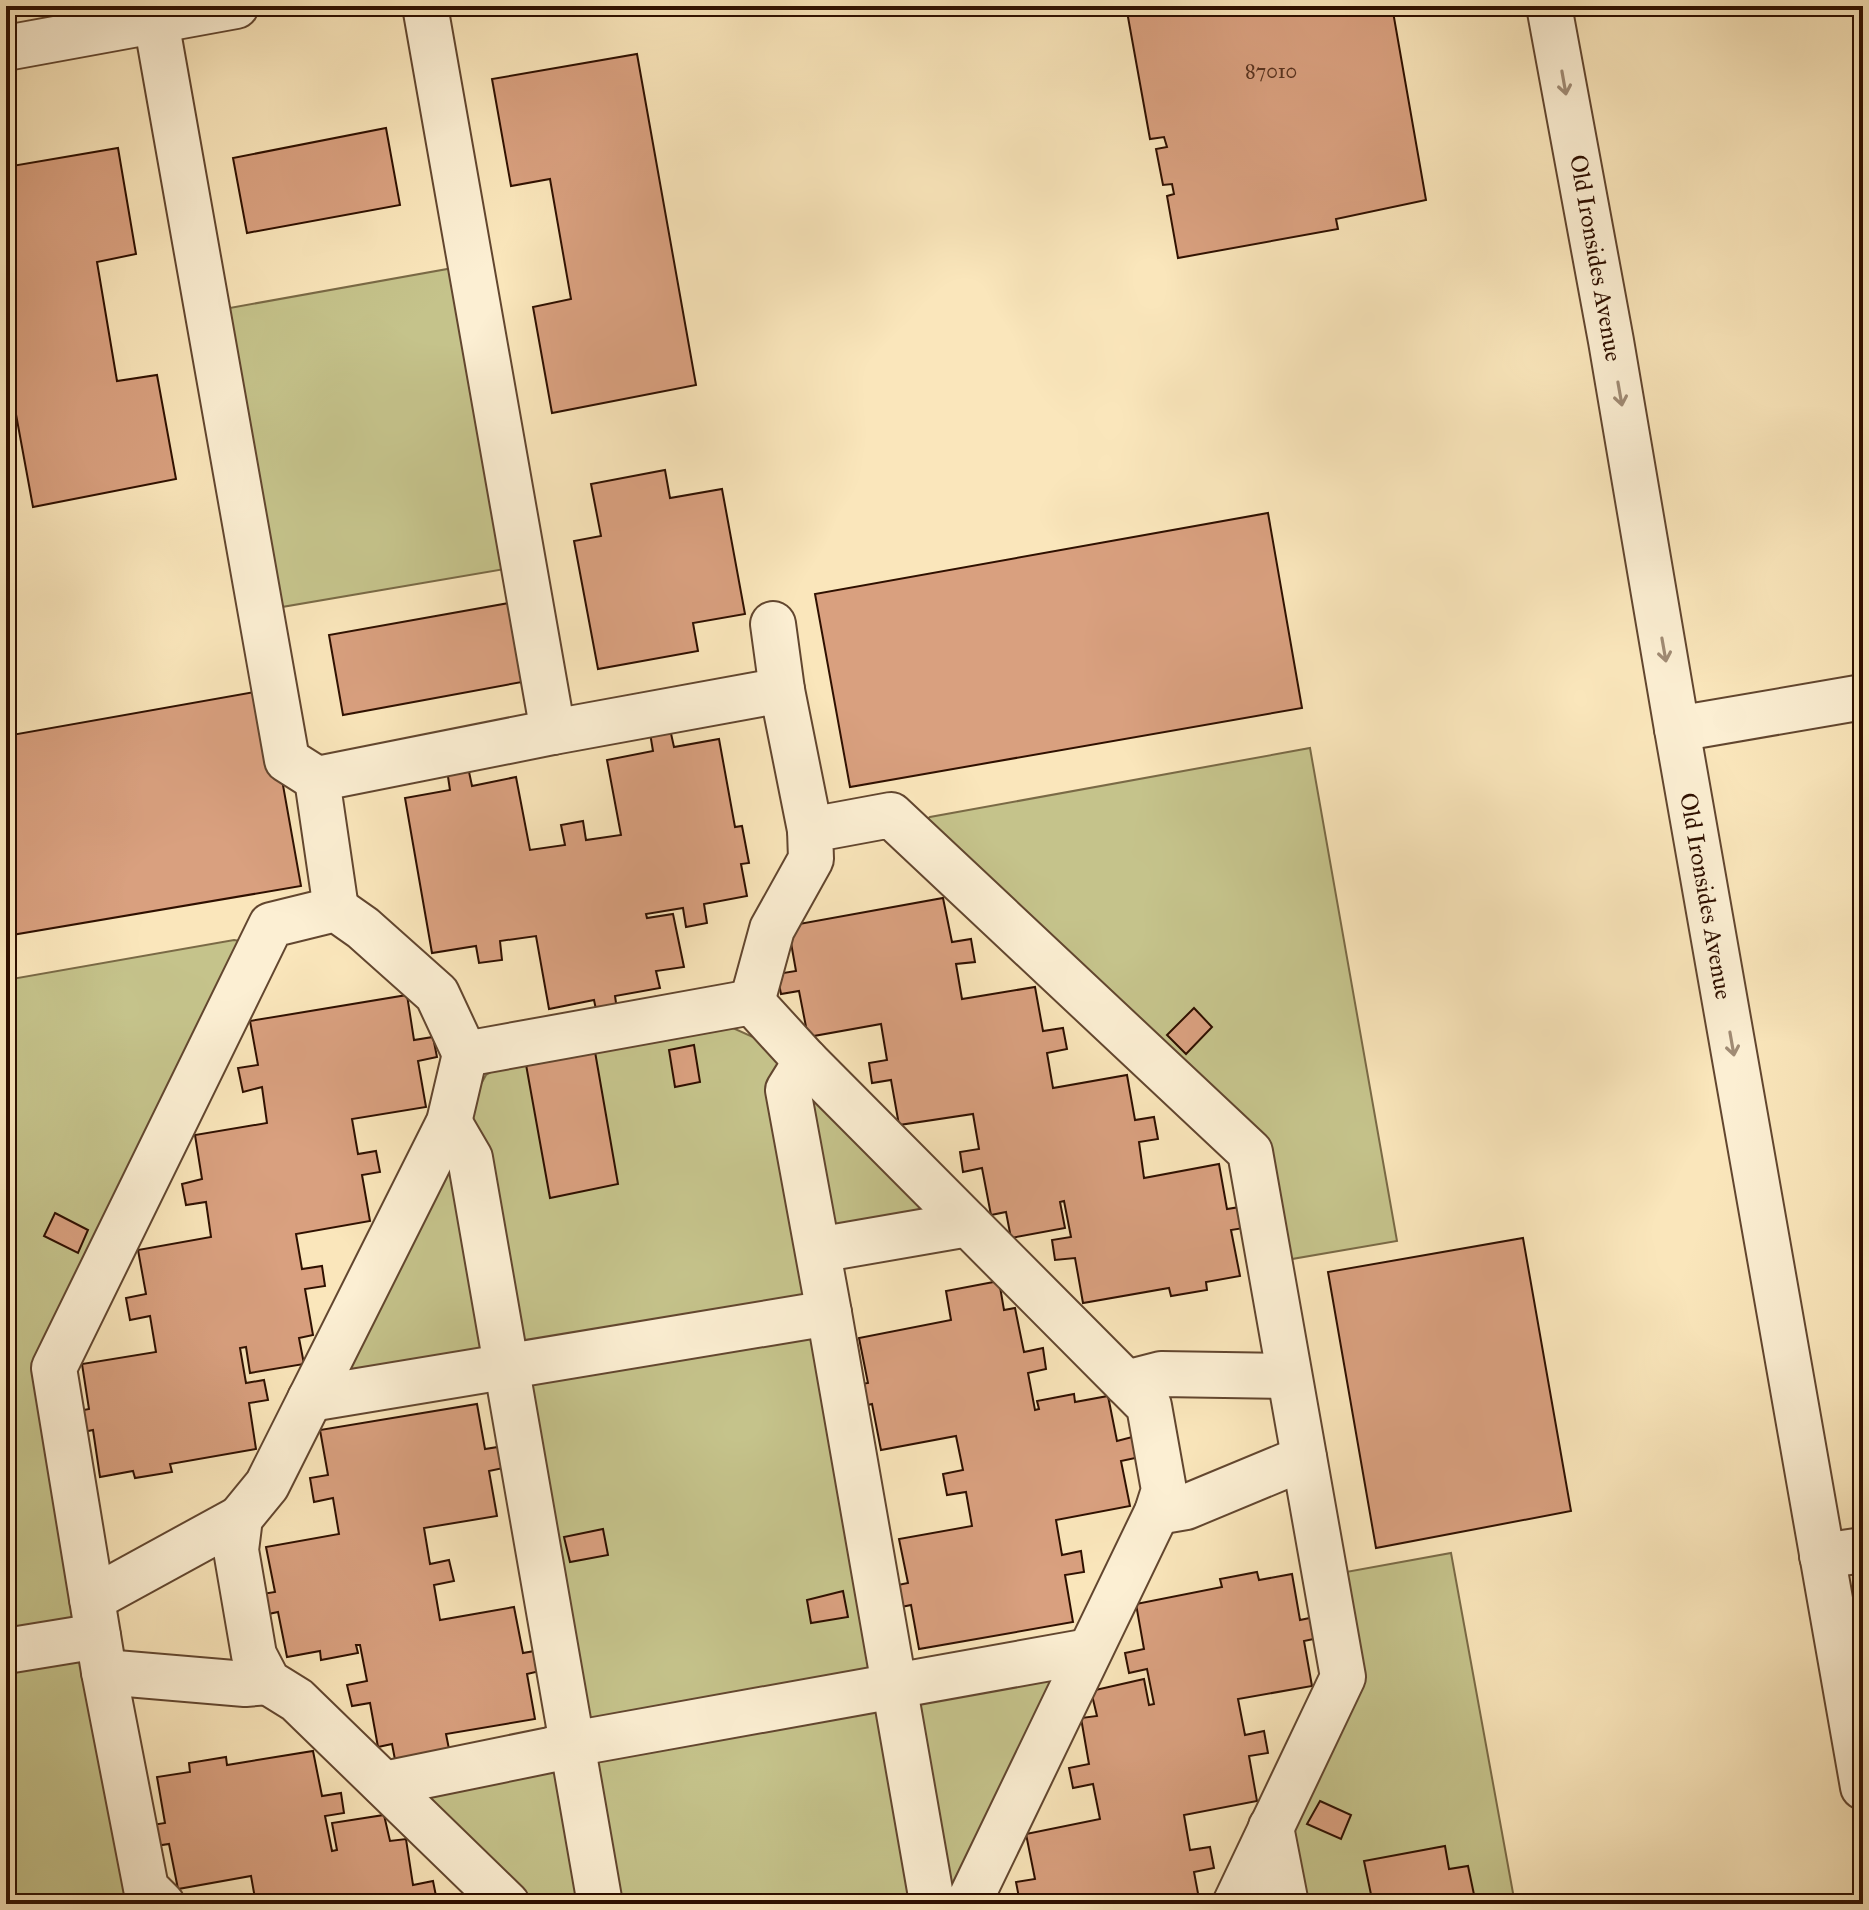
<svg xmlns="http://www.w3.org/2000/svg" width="1869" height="1910" viewBox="0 0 1869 1910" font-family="'IM FELL Great Primer',serif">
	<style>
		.green { fill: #c5c38b; stroke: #7a6a46; stroke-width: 2 }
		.building { fill: #d9a07f; stroke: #2f1000; stroke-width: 2 }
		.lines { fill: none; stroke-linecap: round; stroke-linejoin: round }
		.minor-casing { stroke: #62462f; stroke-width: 48 }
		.minor { stroke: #fcefd3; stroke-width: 44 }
		.oneway { stroke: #a08b74 }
		.labels { text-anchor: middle; stroke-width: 6; stroke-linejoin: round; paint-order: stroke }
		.number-label { font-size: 20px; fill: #5a3420 }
		.street-label { font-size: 24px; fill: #2f1000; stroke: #fcefd3 }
	</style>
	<rect width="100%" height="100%" fill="#fae6bb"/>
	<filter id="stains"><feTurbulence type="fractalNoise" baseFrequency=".0025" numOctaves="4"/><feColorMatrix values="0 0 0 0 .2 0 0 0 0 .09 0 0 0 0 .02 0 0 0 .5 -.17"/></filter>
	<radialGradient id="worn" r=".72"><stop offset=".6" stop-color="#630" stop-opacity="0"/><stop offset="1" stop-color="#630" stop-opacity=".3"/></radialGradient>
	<g class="green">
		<path d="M453 268 505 569 276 608 224 309Z"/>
		<path d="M1310 748 1397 1241 1286 1260 1263 1152 926 820 930 817Z"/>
		<path d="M234 940 240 941 38 1377 143 1904H6V980Z"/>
		<path d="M715 1025 733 1028 753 1037 812 1088 933 1207 800 1242 880 1701 1058 1673 950 1904H523L413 1796 585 1756 514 1353 338 1385 438 1161 486 1075 510 1061Z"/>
		<path d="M1451 1553 1515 1904H1248L1357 1673 1346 1572Z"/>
	</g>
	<g class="building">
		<path d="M1126 6H1392L1426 200 1336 219 1338 229 1178 258 1167 196 1174 194 1172 184 1163 185 1156 149 1167 147 1164 137 1150 139Z"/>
		<path d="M637 54 696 385 552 413 533 307 571 299 550 179 511 186 492 79Z"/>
		<path d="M386 128 400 205 247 233 233 158Z"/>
		<path d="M118 148 136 254 97 262 117 381 157 375 176 479 33 507 6 360V167Z"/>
		<path d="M665 470 670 498 722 489 745 614 693 623 698 651 598 669 574 541 601 536 591 484Z"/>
		<path d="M1268 513 1302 708 850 787 815 594Z"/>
		<path d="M509 603 522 682 343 715 329 635Z"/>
		<path d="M266 690 301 886 6 936V736Z"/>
		<path d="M670 729 674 747 719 739 735 827 742 826 749 863 741 864 747 896 704 904 707 923 686 927 683 908 646 914 647 918 673 914 684 967 656 971 660 988 615 996 618 1016 598 1019 594 1000 549 1009 536 936 500 941 502 960 479 963 476 946 432 953 405 798 450 790 447 770 468 767 472 786 516 777 530 850 565 845 561 825 583 821 586 840 621 835 607 760 653 751 650 733Z"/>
		<path d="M943 898 952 942 971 939 975 962 956 964 962 999 1035 987 1043 1031 1063 1028 1067 1049 1047 1053 1053 1088 1127 1075 1135 1120 1154 1117 1158 1139 1139 1142 1144 1178 1219 1164 1227 1209 1246 1206 1250 1227 1231 1230 1240 1276 1206 1282 1207 1290 1171 1296 1169 1288 1083 1303 1075 1258 1055 1260 1052 1240 1071 1237 1064 1201 1060 1202 1065 1228 1011 1238 1006 1212 991 1215 982 1168 963 1172 960 1152 979 1149 973 1114 899 1125 891 1080 872 1083 869 1063 887 1060 881 1024 808 1037 799 991 781 994 777 974 796 971 788 926Z"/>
		<path d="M407 995 414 1040 433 1037 437 1057 418 1061 426 1107 352 1119 358 1154 376 1151 380 1172 362 1175 370 1221 296 1234 302 1269 322 1266 325 1286 305 1289 313 1335 299 1338 304 1364 250 1373 246 1347 240 1348 246 1383 264 1380 268 1400 249 1403 256 1449 170 1464 172 1472 135 1478 133 1471 100 1477 93 1430 74 1434 69 1413 89 1409 82 1364 156 1352 150 1316 130 1320 126 1298 146 1294 138 1250 211 1237 206 1202 186 1205 182 1184 202 1179 195 1135 267 1123 262 1087 243 1092 238 1068 258 1065 250 1021Z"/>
		<path d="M1194 1008 1212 1027 1186 1054 1167 1035Z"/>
		<path d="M694 1045 700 1082 675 1087 669 1050Z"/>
		<path d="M594 1046 618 1184 550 1198 525 1059Z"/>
		<path d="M55 1213 88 1230 78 1253 44 1236Z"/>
		<path d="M1523 1238 1571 1511 1376 1548 1328 1272Z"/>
		<path d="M999 1281 1004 1310 1015 1308 1024 1352 1043 1348 1046 1369 1028 1373 1035 1410 1039 1409 1037 1401 1074 1394 1075 1402 1108 1396 1117 1441 1136 1436 1140 1457 1121 1461 1130 1506 1056 1520 1062 1555 1081 1551 1084 1572 1065 1575 1073 1622 919 1649 911 1605 892 1609 888 1587 908 1583 899 1539 972 1526 966 1492 947 1495 943 1474 963 1470 956 1436 881 1450 872 1404 855 1408 850 1386 868 1383 859 1338 951 1320 946 1291Z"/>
		<path d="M477 1404 485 1449 504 1446 508 1467 489 1471 497 1516 424 1528 430 1564 449 1560 454 1581 434 1585 440 1620 514 1607 523 1653 540 1650 544 1670 527 1674 535 1719 446 1734 451 1759 397 1770 392 1744 378 1747 370 1703 352 1706 347 1685 367 1681 360 1645H356L358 1653 321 1660 320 1651 287 1657 278 1612 259 1616 256 1595 275 1592 266 1547 339 1534 333 1498 314 1502 310 1478 328 1475 320 1430Z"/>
		<path d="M603 1529 608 1555 570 1562 564 1537Z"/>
		<path d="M1257 1572 1259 1580 1292 1574 1300 1620 1319 1616 1323 1637 1304 1641 1312 1686 1238 1699 1245 1735 1264 1731 1268 1753 1249 1756 1257 1801 1184 1815 1190 1850 1210 1847 1214 1868 1194 1872 1200 1904H1039L1038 1900 1020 1903 1016 1882 1035 1879 1026 1834 1100 1819 1093 1784 1073 1788 1069 1768 1089 1764 1081 1718 1097 1716 1091 1691 1144 1679 1149 1705 1154 1704 1147 1669 1129 1673 1125 1653 1144 1649 1136 1604 1222 1587 1220 1579Z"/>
		<path d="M843 1591 848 1617 811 1623 807 1600Z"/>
		<path d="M313 1751 322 1796 341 1793 344 1813 325 1816 332 1851 337 1850 332 1823 384 1815 390 1841 406 1839 413 1885 433 1881 437 1901 422 1904H256L251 1876 178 1889 169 1844 149 1847 146 1826 165 1823 157 1777 190 1772 189 1763 226 1757 227 1765Z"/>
		<path d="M1320 1801 1351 1815 1341 1839 1307 1824Z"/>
		<path d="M1445 1846 1449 1869 1468 1866 1476 1904H1373L1364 1861Z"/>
	</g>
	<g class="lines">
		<defs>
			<g id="minor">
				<path d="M1549 6 1611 341 1677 729 1863 1787"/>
				<path d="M156 21 287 760 317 779"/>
				<path d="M6 48 236 6"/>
				<path d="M773 624 782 690"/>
				<path d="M1677 729 1863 697"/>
				<path d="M553 732 782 690 810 830"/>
				<path d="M336 909 317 779 553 732 425 6"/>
				<path d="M752 1002 772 929 811 859 810 830 891 815 1250 1152 1343 1677 1235 1904"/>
				<path d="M806 1061 788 1090 829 1313 931 1896 937 1904"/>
				<path d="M449 1122 470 1158 600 1904"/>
				<path d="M818 1250 968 1224"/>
				<path d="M1126 1383 1161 1374 1289 1376"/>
				<path d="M310 1399 829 1313"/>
				<path d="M1157 1512 1186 1507 1304 1458"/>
				<path d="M1822 1556 1863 1550"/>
				<path d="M92 1599 240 1518"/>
				<path d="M6 1651 98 1636"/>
				<path d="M104 1672 245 1684 268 1682"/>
				<path d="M384 1784 550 1750 572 1744 1089 1651"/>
				<path d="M1271 1827 1286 1904"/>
				<path d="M162 1904 146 1888 104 1672 54 1368 271 925 336 909 363 928 437 994 465 1054"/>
				<path d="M507 1904 297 1700 268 1682 254 1655 236 1550 240 1518 267 1485 449 1122 465 1054 752 1002 806 1061 1149 1406 1164 1490 1157 1512 968 1904"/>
			</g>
		</defs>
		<use href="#minor" class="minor-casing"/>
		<use href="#minor" class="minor"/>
	</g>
	<defs><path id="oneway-shaft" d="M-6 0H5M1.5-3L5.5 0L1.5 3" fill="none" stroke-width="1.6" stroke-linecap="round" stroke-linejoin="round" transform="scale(2)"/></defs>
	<g class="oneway">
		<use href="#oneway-shaft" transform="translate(1564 83) rotate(80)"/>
		<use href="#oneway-shaft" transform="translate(1620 394) rotate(80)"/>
		<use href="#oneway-shaft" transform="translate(1664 650) rotate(80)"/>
		<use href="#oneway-shaft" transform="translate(1732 1044) rotate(80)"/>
	</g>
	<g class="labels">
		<g class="number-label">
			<text x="1271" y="78">87010</text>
		</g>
		<g class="street-label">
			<text transform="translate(1596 258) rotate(80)" y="8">Old Ironsides Avenue</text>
			<text transform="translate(1706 896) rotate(80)" y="8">Old Ironsides Avenue</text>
		</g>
	</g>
	<rect width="1869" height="1910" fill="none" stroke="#fae6bb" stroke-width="32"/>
	<rect x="8" y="8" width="1853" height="1894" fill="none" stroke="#2f1000" stroke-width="4"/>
	<rect x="16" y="16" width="1837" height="1878" fill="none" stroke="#2f1000" stroke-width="2"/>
	<rect width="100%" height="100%" filter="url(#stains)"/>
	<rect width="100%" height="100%" fill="url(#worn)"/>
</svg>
